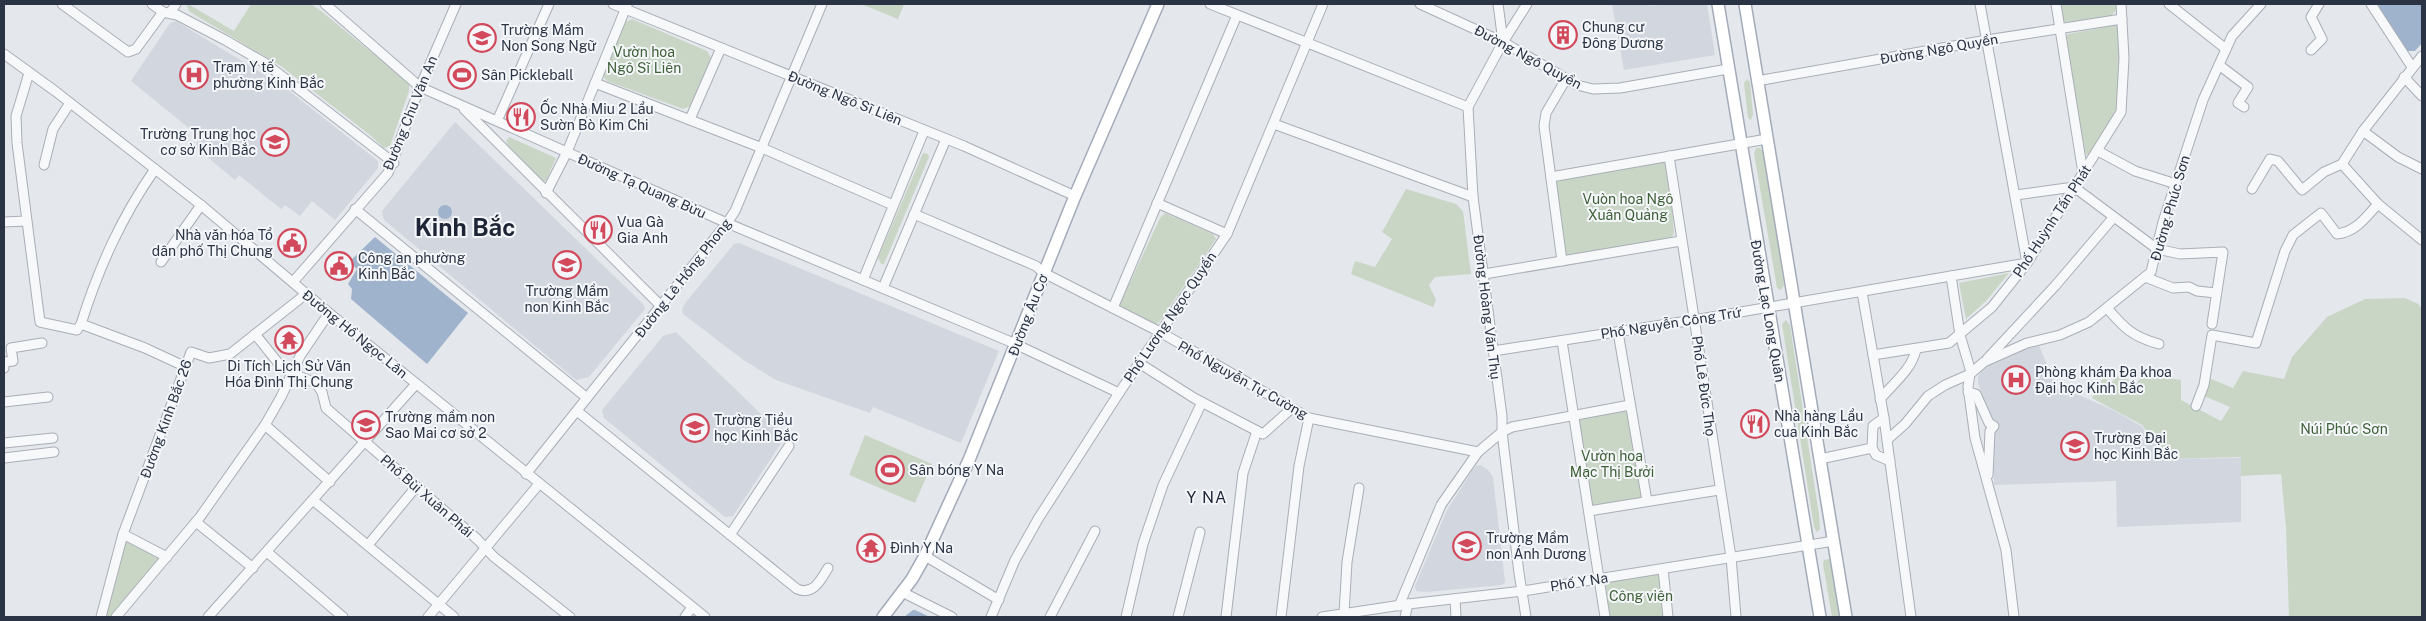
<svg xmlns="http://www.w3.org/2000/svg" width="2426" height="621" viewBox="0 0 2426 621" font-family="'Public Sans',sans-serif">
	<style>
		.built { fill: #d2d6de }
		.green { fill: #c9d6c5 }
		.water { fill: #9fb4cc }
		.lines { fill: none; stroke-linecap: round; stroke-linejoin: round }
		.minor-casing { stroke: #a9aeb7; stroke-width: 11 }
		.major-casing { stroke: #a3abb8; stroke-width: 14 }
		.minor { stroke: #f7f8fa; stroke-width: 9 }
		.major { stroke: #fff; stroke-width: 11 }
		.labels { text-anchor: middle; stroke-width: 4; stroke-linejoin: round; paint-order: stroke }
		.poi-label { font-size: 14px; fill: #2b3445; stroke: #f4f6f9; text-anchor: start }
		.street-label { font-size: 14px; fill: #2b3445; stroke: #f4f6f9 }
		.park-label { font-size: 14px; fill: #3f6138; stroke: #f4f6f9 }
		.quarter-label { font-size: 16px; letter-spacing: 1px; fill: #1d2536; stroke: #f4f6f9 }
		.town-label { font-size: 24px; font-weight: bold; fill: #1d2536; stroke: #f4f6f9 }
	</style>
	<rect width="100%" height="100%" fill="#e4e7ec"/>
	<g class="built">
		<path d="M1612 4H1648L1649 6 1665 4H1707L1715 55 1624 70Z"/>
		<path d="M176 21 283 86 378 161V168L335 220 312 201 300 216 285 205 281 209 239 175 235 180 194 146 201 138 131 81 170 23Z"/>
		<path d="M455 122 643 304 645 309 589 377 576 380 384 220 382 211Z"/>
		<path d="M739 243 999 351 961 443 873 407 870 413 776 380 745 361 683 314 682 309 686 302 734 244Z"/>
		<path d="M676 332 785 437 733 516 725 517 604 418 602 410 663 336Z"/>
		<path d="M2038 343 2054 382 2047 387 2074 393 2113 410 2141 426 2168 459 2241 458V522L2117 527 2116 481 1994 485 1993 435 1989 413 1978 383V377L1983 368 1989 365Z"/>
		<path d="M1481 465 1488 470 1493 477 1505 582 1502 585 1427 592 1416 591 1415 586 1447 510 1472 471 1476 466Z"/>
	</g>
	<g class="green">
		<path d="M188 4 234 31 251 4H311L321 11 409 83V91L390 146 384 148 370 135 281 66 190 12 187 7Z"/>
		<path d="M861 4H904L898 19Z"/>
		<path d="M2059 4H2117L2116 10 2111 16 2068 23 2062 21Z"/>
		<path d="M632 19 707 51 711 58 690 106 683 109 607 81 603 76 624 23Z"/>
		<path d="M2116 25 2120 30 2119 104 2091 155H2087L2085 152 2065 39 2068 34Z"/>
		<path d="M1747 79 1750 82 1753 114 1751 120 1748 118 1744 83Z"/>
		<path d="M509 137 556 158 546 181H543L508 145 506 141Z"/>
		<path d="M1756 148H1760L1764 153 1784 285 1781 290 1777 288 1754 153Z"/>
		<path d="M923 153 928 154 929 157 884 264H881L878 258Z"/>
		<path d="M1662 159 1669 165 1674 233 1670 241 1568 258 1564 255 1555 183 1558 178Z"/>
		<path d="M1406 189 1456 204 1463 211 1471 274 1435 277 1429 285 1436 300 1433 307 1351 274 1355 261 1375 267 1392 239 1382 232Z"/>
		<path d="M1165 213 1213 234 1216 239 1160 321 1155 325 1121 309 1120 304 1160 218Z"/>
		<path d="M2009 273 1986 301 1966 319 1959 283Z"/>
		<path d="M2405 298 2418 304 2422 309V617H2289L2286 527 2281 474 2241 476V457L2168 459 2142 425 2092 398 2103 378 2112 382 2117 376 2137 383 2143 374 2181 380V400L2221 421 2230 407 2204 396 2209 378 2233 388 2243 371 2284 379 2292 357 2327 317 2365 299Z"/>
		<path d="M1786 320 1790 325 1819 515 1820 529 1817 532 1814 527 1782 324Z"/>
		<path d="M1626 408 1630 412 1644 495 1641 500 1596 508 1591 506 1578 421 1581 416Z"/>
		<path d="M865 435 932 464 915 503 849 475Z"/>
		<path d="M129 541 161 558 113 617H104L126 542Z"/>
		<path d="M1829 559 1831 561 1839 617H1832L1823 564 1824 560Z"/>
		<path d="M1657 572 1661 575 1664 617H1609L1606 586 1609 580Z"/>
	</g>
	<g class="water">
		<path d="M2381 4H2422V43L2415 51H2405L2377 7Z"/>
		<circle cx="445" cy="212" r="7"/>
		<path d="M375 237 468 313 427 364 351 299 352 289 348 284 357 269 349 262Z"/>
		<path d="M913 610H915L930 617H904Z"/>
	</g>
	<g class="lines">
		<defs>
			<g id="minor">
				<path d="M62 4 128 52 136 49 163 12"/>
				<path d="M152 4 163 12 177 15 225 40 265 63 394 163"/>
				<path d="M325 4 420 87 727 223 1011 342 1119 393"/>
				<path d="M613 4 964 146 1075 196"/>
				<path d="M1210 4 1468 107"/>
				<path d="M1420 4 1503 42 1577 85 1593 89 1620 88 1728 69"/>
				<path d="M1498 4 1503 42 1468 107 1473 197 1502 416V432L1519 573 1526 617"/>
				<path d="M2056 4 2083 173"/>
				<path d="M2169 4 2226 49"/>
				<path d="M2371 4 2412 67"/>
				<path d="M170 13 176 4"/>
				<path d="M1503 42 1527 4"/>
				<path d="M2311 50 2322 39 2311 17 2319 4"/>
				<path d="M4 54 55 91 201 205 329 313 705 617"/>
				<path d="M2219 65 2248 87 2238 103 2244 107"/>
				<path d="M29 73 16 116 17 143 40 322 77 330 81 324 145 348 186 367"/>
				<path d="M2404 77 2422 96"/>
				<path d="M1757 81 1987 40 2122 19"/>
				<path d="M595 83 762 148 893 205"/>
				<path d="M464 109 662 307"/>
				<path d="M690 119 721 48"/>
				<path d="M497 121 549 4"/>
				<path d="M1274 124 1473 197"/>
				<path d="M2363 131 2398 157 2422 169"/>
				<path d="M2098 151 2135 171 2176 184"/>
				<path d="M1669 156 1731 557 1736 617"/>
				<path d="M2342 164 2378 204 2422 240"/>
				<path d="M44 165 53 129 70 103"/>
				<path d="M1551 177 1767 139"/>
				<path d="M2252 189 2270 159 2278 161 2302 190 2324 172 2342 164 2363 131 2422 56"/>
				<path d="M546 193 567 152 627 5"/>
				<path d="M2016 195 2074 187 2157 249 2180 254 2223 252 2212 324"/>
				<path d="M1157 203 1227 234"/>
				<path d="M355 209 587 398"/>
				<path d="M914 214 1036 266 1044 273 1160 332 1309 418 1478 452 1502 432 1512 427 1630 405"/>
				<path d="M4 222 26 221"/>
				<path d="M1562 261 1544 126 1546 113 1566 79"/>
				<path d="M161 262 201 205"/>
				<path d="M1484 274 1681 241"/>
				<path d="M1951 276 1960 335 1971 372"/>
				<path d="M2145 277 2173 288 2189 287 2197 291 2216 293"/>
				<path d="M863 280 924 131"/>
				<path d="M293 282 388 173 420 87 456 4"/>
				<path d="M883 288 946 139"/>
				<path d="M1862 292 1884 418 1911 617"/>
				<path d="M1113 308 1237 15"/>
				<path d="M2107 308C2124 328 2133 337 2159 344"/>
				<path d="M81 324C99 267 121 218 155 169"/>
				<path d="M1618 332 1647 501"/>
				<path d="M255 334 279 364 291 373 316 383 322 392 326 408 477 539 494 557 570 617"/>
				<path d="M1562 341 1605 617"/>
				<path d="M1493 351 1694 320 2027 263 1980 4"/>
				<path d="M1873 355 1949 343 1992 307 2027 263 2121 112 2124 58 2121 4"/>
				<path d="M1987 359 2055 286 2113 218"/>
				<path d="M1139 363 1194 398 1263 434 1291 409"/>
				<path d="M4 368V362L13 361 11 348 42 343"/>
				<path d="M1968 392 1976 394 1989 423 1994 426 1990 431 1988 475"/>
				<path d="M1880 399C1893 384 1913 368 1916 349"/>
				<path d="M4 402 48 397"/>
				<path d="M2196 406 2204 385 2212 335 2256 343 2285 251 2293 235 2321 213 2337 234C2356 232 2366 217 2378 204"/>
				<path d="M577 411 797 589C813 596 821 580 828 568"/>
				<path d="M265 425 330 482"/>
				<path d="M1887 440 1905 424 1928 396 1945 385 1970 374"/>
				<path d="M4 443 53 438"/>
				<path d="M1872 448 1876 455 1890 461"/>
				<path d="M4 458 54 452"/>
				<path d="M1820 459 1872 448 1873 426 1884 418"/>
				<path d="M526 474 727 223 735 211 822 4"/>
				<path d="M314 501 454 617"/>
				<path d="M1589 511 1719 490"/>
				<path d="M196 522 253 568"/>
				<path d="M123 534 167 557"/>
				<path d="M730 535 789 446"/>
				<path d="M368 545 416 487"/>
				<path d="M267 552 343 617"/>
				<path d="M925 556 999 600"/>
				<path d="M1663 569 1668 617"/>
				<path d="M902 592 952 617"/>
				<path d="M1455 599 1456 617"/>
				<path d="M1399 606 1441 505 1478 452"/>
				<path d="M1344 614 1347 562 1359 488"/>
				<path d="M101 617 123 534 191 352 209 358 230 354 306 294"/>
				<path d="M116 617 200 517 265 425 281 397 300 356 329 313"/>
				<path d="M208 617 416 384"/>
				<path d="M428 617 539 484"/>
				<path d="M685 617 692 607"/>
				<path d="M991 617 1015 560 1038 519 1119 393 1227 234 1323 4"/>
				<path d="M1050 617 1095 531"/>
				<path d="M1126 617 1143 544 1163 485 1202 402"/>
				<path d="M1178 617 1200 532"/>
				<path d="M1226 617 1243 473 1257 431"/>
				<path d="M1281 617 1299 466 1309 418"/>
				<path d="M1322 617 1408 604 1523 591 1834 541"/>
				<path d="M1405 617 1408 604"/>
				<path d="M2014 617 2006 550 1975 438 1968 387 1970 374 1984 362 2027 343 2060 335 2089 322 2151 272 2163 222 2203 100 2232 36 2261 4"/>
			</g>
			<g id="major">
				<path d="M1718 4 1820 617"/>
				<path d="M1745 4 1846 617"/>
				<path d="M883 617 912 579 925 556 969 460 1075 196 1158 4"/>
			</g>
		</defs>
		<use href="#minor" class="minor-casing"/>
		<use href="#major" class="major-casing"/>
		<use href="#minor" class="minor"/>
		<use href="#major" class="major"/>
	</g>
	<defs>
		<symbol id="building-ring" viewBox="-11 -11 22 22"><circle r="9.5" fill="#f4f6f9" stroke="#d1495b" stroke-width="1.5"/><path d="M-4-6H4V6H1V3H-1V6H-4ZM-2.5-4.3h1.7v1.8h-1.7ZM.8-4.3h1.7v1.8H.8ZM-2.5-1h1.7V.8h-1.7ZM.8-1h1.7V.8H.8Z" fill="#d1495b"/></symbol>
		<symbol id="school-ring" viewBox="-11 -11 22 22"><circle r="9.5" fill="#f4f6f9" stroke="#d1495b" stroke-width="1.5"/><path d="M0-5L7-2L0 1L-7-2ZM-4 1L0 2.5L4 1V4Q0 6-4 4Z" fill="#d1495b"/></symbol>
		<symbol id="hospital-ring" viewBox="-11 -11 22 22"><circle r="9.5" fill="#f4f6f9" stroke="#d1495b" stroke-width="1.5"/><path d="M-5-5h3v3.5h4V-5h3V5h-3V1.5h-4V5h-3Z" fill="#d1495b"/></symbol>
		<symbol id="stadium-ring" viewBox="-11 -11 22 22"><circle r="9.5" fill="#f4f6f9" stroke="#d1495b" stroke-width="1.5"/><path d="M0-5a6.5 5 0 1 0 0 10a6.5 5 0 1 0 0-10ZM-3.5-1.8h7v3.6h-7Z" fill="#d1495b"/></symbol>
		<symbol id="restaurant-ring" viewBox="-11 -11 22 22"><circle r="9.5" fill="#f4f6f9" stroke="#d1495b" stroke-width="1.5"/><path d="M-5-6h1v4h1v-4h1v4h1v-4h1v5L-1.5 .5V6h-2V.5L-5-1ZM5-6V6H3V1.5H1.5Q1.5-4 5-6Z" fill="#d1495b"/></symbol>
		<symbol id="civic-ring" viewBox="-11 -11 22 22"><circle r="9.5" fill="#f4f6f9" stroke="#d1495b" stroke-width="1.5"/><path d="M-.6-6.5H3V-4.5H.6V-3L4-1V1h2V6H-6V1h2V-1L-.6-3ZM-1.2 2.5V6h2.4V2.5Z" fill="#d1495b"/></symbol>
		<symbol id="temple-ring" viewBox="-11 -11 22 22"><circle r="9.5" fill="#f4f6f9" stroke="#d1495b" stroke-width="1.5"/><path d="M0-6L5-2H3V0L6.5 2.5H4V6H1.5V3h-3V6H-4V2.5H-6.5L-3 0V-2H-5Z" fill="#d1495b"/></symbol>
		<symbol id="university-ring" viewBox="-11 -11 22 22"><circle r="9.5" fill="#f4f6f9" stroke="#d1495b" stroke-width="1.5"/><path d="M0-5L7-2L0 1L-7-2ZM-4 1L0 2.5L4 1V4Q0 6-4 4Z" fill="#d1495b"/></symbol>
	</defs>
	<g fill-rule="evenodd">
		<use href="#building-ring" x="1547" y="19" width="32" height="32"/>
		<use href="#school-ring" x="466" y="22" width="32" height="32"/>
		<use href="#hospital-ring" x="178" y="59" width="32" height="32"/>
		<use href="#stadium-ring" x="446" y="59" width="32" height="32"/>
		<use href="#restaurant-ring" x="505" y="101" width="32" height="32"/>
		<use href="#school-ring" x="259" y="126" width="32" height="32"/>
		<use href="#restaurant-ring" x="582" y="214" width="32" height="32"/>
		<use href="#civic-ring" x="276" y="227" width="32" height="32"/>
		<use href="#school-ring" x="551" y="249" width="32" height="32"/>
		<use href="#civic-ring" x="323" y="250" width="32" height="32"/>
		<use href="#temple-ring" x="273" y="324" width="32" height="32"/>
		<use href="#hospital-ring" x="2000" y="364" width="32" height="32"/>
		<use href="#restaurant-ring" x="1739" y="408" width="32" height="32"/>
		<use href="#school-ring" x="350" y="409" width="32" height="32"/>
		<use href="#school-ring" x="679" y="412" width="32" height="32"/>
		<use href="#university-ring" x="2059" y="430" width="32" height="32"/>
		<use href="#stadium-ring" x="874" y="454" width="32" height="32"/>
		<use href="#school-ring" x="1451" y="530" width="32" height="32"/>
		<use href="#temple-ring" x="855" y="532" width="32" height="32"/>
	</g>
	<g class="labels">
		<g class="poi-label">
			<text x="1582" y="32">Chung cư<tspan x="1582" dy="16">Đông Dương</tspan></text>
			<text x="501" y="35">Trường Mầm<tspan x="501" dy="16">Non Song Ngữ</tspan></text>
			<text x="213" y="72">Trạm Y tế<tspan x="213" dy="16">phường Kinh Bắc</tspan></text>
			<text x="481" y="80">Sân Pickleball</text>
			<text x="540" y="114">Ốc Nhà Miu 2 Lẩu<tspan x="540" dy="16">Sườn Bò Kim Chi</tspan></text>
			<text x="256" y="139" text-anchor="end">Trường Trung học<tspan x="256" dy="16">cơ sở Kinh Bắc</tspan></text>
			<text x="617" y="227">Vua Gà<tspan x="617" dy="16">Gia Anh</tspan></text>
			<text x="273" y="240" text-anchor="end">Nhà văn hóa Tổ<tspan x="273" dy="16">dân phố Thị Chung</tspan></text>
			<text x="358" y="263">Công an phường<tspan x="358" dy="16">Kinh Bắc</tspan></text>
			<text x="567" y="296" text-anchor="middle">Trường Mầm<tspan x="567" dy="16">non Kinh Bắc</tspan></text>
			<text x="289" y="371" text-anchor="middle">Di Tích Lịch Sử Văn<tspan x="289" dy="16">Hóa Đình Thị Chung</tspan></text>
			<text x="2035" y="377">Phòng khám Đa khoa<tspan x="2035" dy="16">Đại học Kinh Bắc</tspan></text>
			<text x="1774" y="421">Nhà hàng Lẩu<tspan x="1774" dy="16">cua Kinh Bắc</tspan></text>
			<text x="385" y="422">Trường mầm non<tspan x="385" dy="16">Sao Mai cơ sở 2</tspan></text>
			<text x="714" y="425">Trường Tiểu<tspan x="714" dy="16">học Kinh Bắc</tspan></text>
			<text x="2094" y="443">Trường Đại<tspan x="2094" dy="16">học Kinh Bắc</tspan></text>
			<text x="909" y="475">Sân bóng Y Na</text>
			<text x="1486" y="543">Trường Mầm<tspan x="1486" dy="16">non Ánh Dương</tspan></text>
			<text x="890" y="553">Đình Y Na</text>
		</g>
		<g class="street-label">
			<text transform="translate(1939 49) rotate(-10)" y="5">Đường Ngô Quyền</text>
			<text transform="translate(1528 57) rotate(28)" y="5">Đường Ngô Quyền</text>
			<text transform="translate(845 98) rotate(22)" y="5">Đường Ngô Sĩ Liên</text>
			<text transform="translate(410 113) rotate(-68)" y="5">Đường Chu Văn An</text>
			<text transform="translate(642 186) rotate(24)" y="5">Đường Tạ Quang Bửu</text>
			<text transform="translate(2170 208) rotate(-74)" y="5">Đường Phúc Sơn</text>
			<text transform="translate(2052 221) rotate(-57)" y="5">Phố Huỳnh Tấn Phát</text>
			<text transform="translate(683 278) rotate(-52)" y="5">Đường Lê Hồng Phong</text>
			<text transform="translate(1487 307) rotate(83)" y="5">Đường Hoàng Văn Thụ</text>
			<text transform="translate(1768 311) rotate(80)" y="5">Đường Lạc Long Quân</text>
			<text transform="translate(1028 315) rotate(-69)" y="5">Đường Âu Cơ</text>
			<text transform="translate(1170 317) rotate(-56)" y="5">Phố Lương Ngọc Quyến</text>
			<text transform="translate(1671 323) rotate(-9)" y="5">Phố Nguyễn Công Trứ</text>
			<text transform="translate(355 334) rotate(39)" y="5">Đường Hồ Ngọc Lân</text>
			<text transform="translate(1243 380) rotate(29)" y="5">Phố Nguyễn Tự Cường</text>
			<text transform="translate(1704 386) rotate(82)" y="5">Phố Lê Đức Thọ</text>
			<text transform="translate(166 419) rotate(-70)" y="5">Đường Kinh Bắc 26</text>
			<text transform="translate(427 496) rotate(41)" y="5">Phố Bùi Xuân Phái</text>
			<text transform="translate(1579 582) rotate(-9)" y="5">Phố Y Na</text>
		</g>
		<g class="park-label">
			<text x="644" y="57">Vườn hoa<tspan x="644" dy="16">Ngô Sĩ Liên</tspan></text>
			<text x="1628" y="204">Vuòn hoa Ngô<tspan x="1628" dy="16">Xuân Quảng</tspan></text>
			<text x="2344" y="434">Núi Phúc Sơn</text>
			<text x="1612" y="461">Vườn hoa<tspan x="1612" dy="16">Mạc Thị Bưởi</tspan></text>
			<text x="1641" y="601">Công viên</text>
		</g>
		<g class="quarter-label">
			<text x="1207" y="503">Y NA</text>
		</g>
		<g class="town-label">
			<text x="465" y="236">Kinh Bắc</text>
		</g>
	</g>
	<rect width="2426" height="621" fill="none" stroke="#2b3445" stroke-width="10"/>
</svg>
